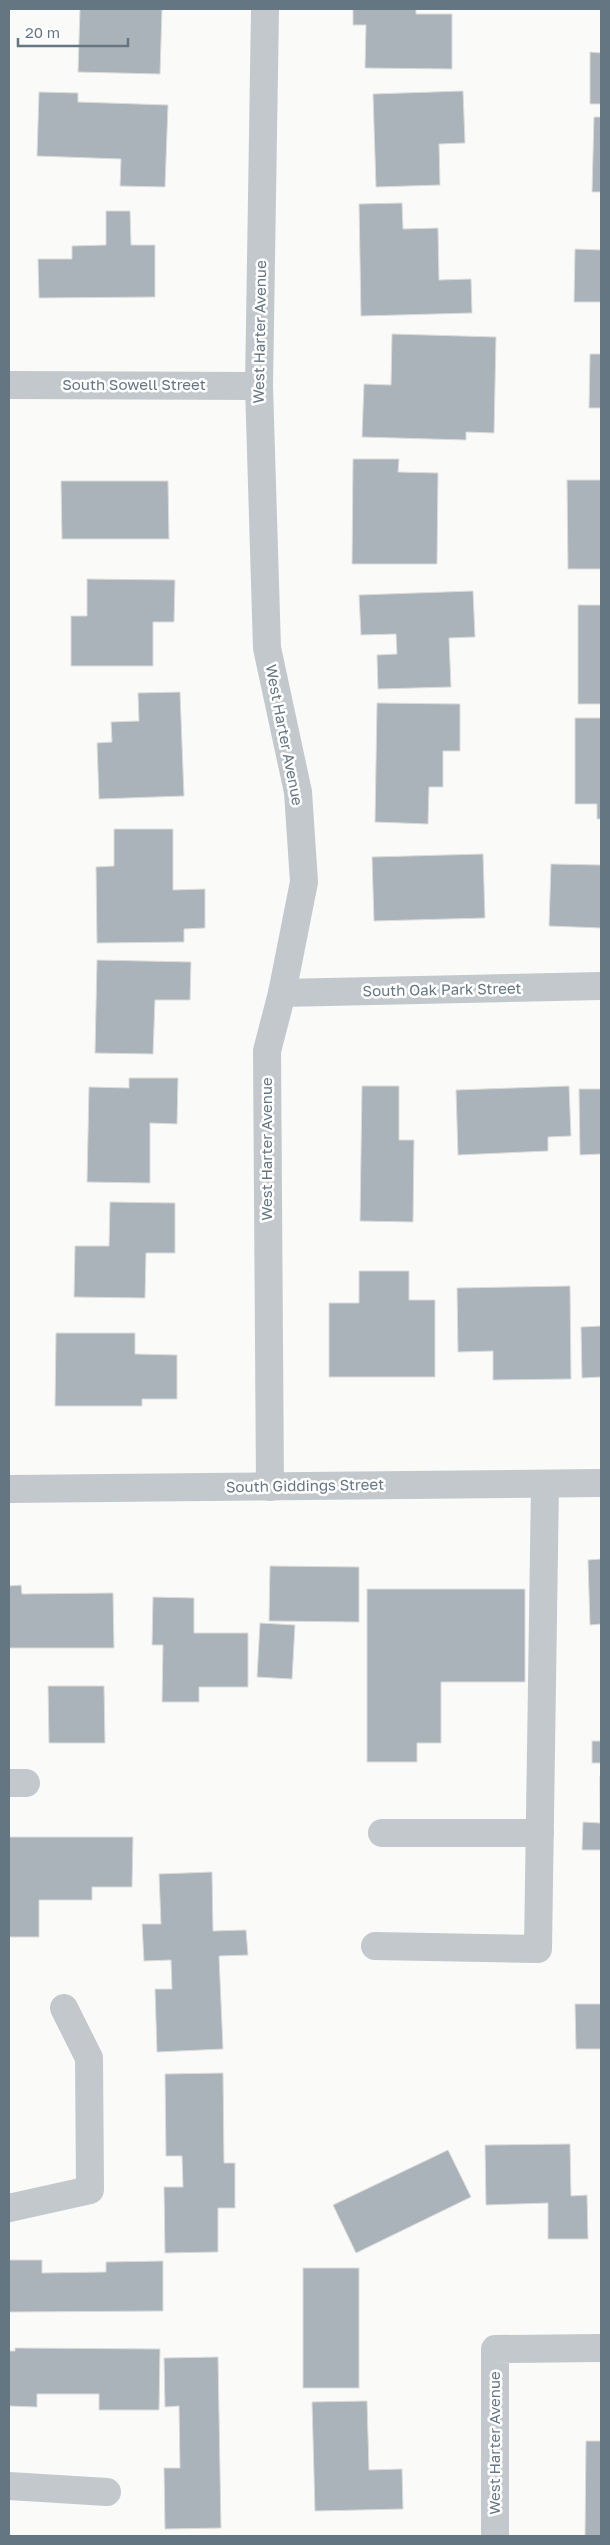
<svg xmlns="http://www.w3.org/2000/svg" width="610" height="2545" viewBox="0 0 610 2545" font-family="'Golos Text',sans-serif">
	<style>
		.building { fill: #aab3b9; stroke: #dcdcda }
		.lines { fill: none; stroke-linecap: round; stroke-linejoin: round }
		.minor { stroke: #c3c8cc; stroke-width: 28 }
		.labels { text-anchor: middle; stroke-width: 5; stroke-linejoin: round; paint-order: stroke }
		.street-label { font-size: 15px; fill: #657683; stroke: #fff }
	</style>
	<rect width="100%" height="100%" fill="#fafaf8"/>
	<g class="building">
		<path d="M80 9H162L160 74 78 72Z"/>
		<path d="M353 9H416V14H452V69L365 68 366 25H353Z"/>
		<path d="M590 52 601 53V104H590Z"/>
		<path d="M463 91 465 143 439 144 440 185 376 187 373 94Z"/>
		<path d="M39 92 78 93V102L168 105 165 187 120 186 121 159 37 156Z"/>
		<path d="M594 117H601V192H592Z"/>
		<path d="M402 203 403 229 438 228 439 280 471 279 472 313 361 316 359 204Z"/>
		<path d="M106 211H130L131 245H155V297L39 298 38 259H72V246L106 245Z"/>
		<path d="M575 249 601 250V302H574Z"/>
		<path d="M392 334 496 337 494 433 466 432V440L362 437 364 384 391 385Z"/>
		<path d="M590 354H601V408H589Z"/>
		<path d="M353 459H399L398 472 438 473 437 564H352Z"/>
		<path d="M567 480H601V569H568Z"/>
		<path d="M61 481H168L169 539H62Z"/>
		<path d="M87 579 175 580 174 622H153V666H71V616H87Z"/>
		<path d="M473 591 475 637 449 638 451 687 378 689 377 655 397 654 396 634 361 635 359 595Z"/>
		<rect x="578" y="605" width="23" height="99"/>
		<path d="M180 692 184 796 99 799 97 743 112 742 111 722 139 721 138 693Z"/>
		<path d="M377 703 460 704V751H443V787H429L428 824 375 822Z"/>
		<path d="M575 718H601V819H597V804H575Z"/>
		<path d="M114 829H173V890L205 889V928L184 929V942L97 943 96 867 114 866Z"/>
		<path d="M483 854 485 918 374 921 372 857Z"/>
		<path d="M551 864 601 865V928L549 926Z"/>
		<path d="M97 960 191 962 190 1000H155L153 1054 95 1053Z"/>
		<path d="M129 1078H178L177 1124 150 1123V1183L87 1182 89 1087 129 1088Z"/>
		<path d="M362 1086H399V1140H414L413 1222 360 1221Z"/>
		<path d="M569 1086 571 1136 548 1137V1151L458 1155 456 1090Z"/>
		<path d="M579 1089H601V1154L580 1155Z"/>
		<path d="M110 1202 175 1203V1253H146L145 1298 74 1297 75 1246H109Z"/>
		<path d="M359 1271H409V1300H435V1377H329V1303H359Z"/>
		<path d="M570 1286 571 1379 493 1380V1351L458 1352 457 1288Z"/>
		<path d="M601 1326V1377L582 1378 581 1327Z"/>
		<path d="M56 1333H135V1354L177 1355V1399H142V1406H55Z"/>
		<path d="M601 1559V1624L590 1625 588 1560Z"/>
		<path d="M270 1566 359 1567V1622L269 1621Z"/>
		<path d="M21 1585 22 1594 113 1593 114 1648H9V1586Z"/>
		<path d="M367 1589H525V1682H441V1743H417V1762H367Z"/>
		<path d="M153 1597 194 1598V1633H248V1687H199V1702H162L163 1645H152Z"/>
		<path d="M260 1623 295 1625 292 1679 257 1677Z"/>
		<path d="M48 1686H104L105 1743H49Z"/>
		<rect x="592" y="1741" width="9" height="22"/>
		<path d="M600 1776 601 1850H582L583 1822 600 1823Z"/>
		<path d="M9 1837H133L132 1887H92V1900H39V1937H9Z"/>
		<path d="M212 1872 213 1931 246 1930 248 1955 219 1956 223 2049 157 2052 155 1989H172L171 1960 144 1961 142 1924H161L159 1874Z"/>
		<path d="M575 2004H601V2049H576Z"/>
		<path d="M223 2073 224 2163H235V2208H218V2252L165 2253 164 2187H183L182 2156H166L165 2074Z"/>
		<path d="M570 2144 571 2196 587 2195 588 2239H548V2203L486 2205 485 2145Z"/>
		<path d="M448 2150 471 2197 356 2253 333 2205Z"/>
		<path d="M9 2260H42V2273L106 2272V2262L163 2261V2311L9 2312Z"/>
		<rect x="303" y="2268" width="56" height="120"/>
		<path d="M15 2348 160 2349 159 2410H99V2394H37V2407L10 2406 9 2417V2351H15Z"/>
		<path d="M218 2357 221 2528 165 2529 164 2468H180L179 2406 165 2407 164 2358Z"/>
		<path d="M367 2401 369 2470 402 2469 403 2509 315 2511 312 2402Z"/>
		<path d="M586 2441H601V2536H585Z"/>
	</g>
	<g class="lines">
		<g class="minor">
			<path d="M265 9 259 386 267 648 298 792 304 882 282 993 267 1051 270 1487"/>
			<path d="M9 385 259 386"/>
			<path d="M282 993 601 986"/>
			<path d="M9 1489 601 1483"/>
			<path d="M9 1783H26"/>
			<path d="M382 1833H540"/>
			<path d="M375 1946 538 1949 545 1484"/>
			<path d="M9 2208 90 2190 89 2058 64 2008"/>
			<path d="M9 2486 107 2492"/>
			<path d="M495 2536V2349L601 2348"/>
		</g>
	</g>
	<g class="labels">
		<g class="street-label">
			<text transform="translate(260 332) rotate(-89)" y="5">West Harter Avenue</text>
			<text x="134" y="390">South Sowell Street</text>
			<text transform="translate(284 735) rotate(79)" y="5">West Harter Avenue</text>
			<text transform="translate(442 990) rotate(-1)" y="5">South Oak Park Street</text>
			<text transform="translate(267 1149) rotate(-90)" y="5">West Harter Avenue</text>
			<text transform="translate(305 1486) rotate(-1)" y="5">South Giddings Street</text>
			<text transform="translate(495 2443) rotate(-90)" y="5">West Harter Avenue</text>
		</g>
	</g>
	<rect width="610" height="2545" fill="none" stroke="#657683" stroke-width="20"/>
	<path d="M18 38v8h110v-8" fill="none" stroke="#657683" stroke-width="2.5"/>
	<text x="25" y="38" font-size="15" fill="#657683" stroke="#ffffff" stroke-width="4" paint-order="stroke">20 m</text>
</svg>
